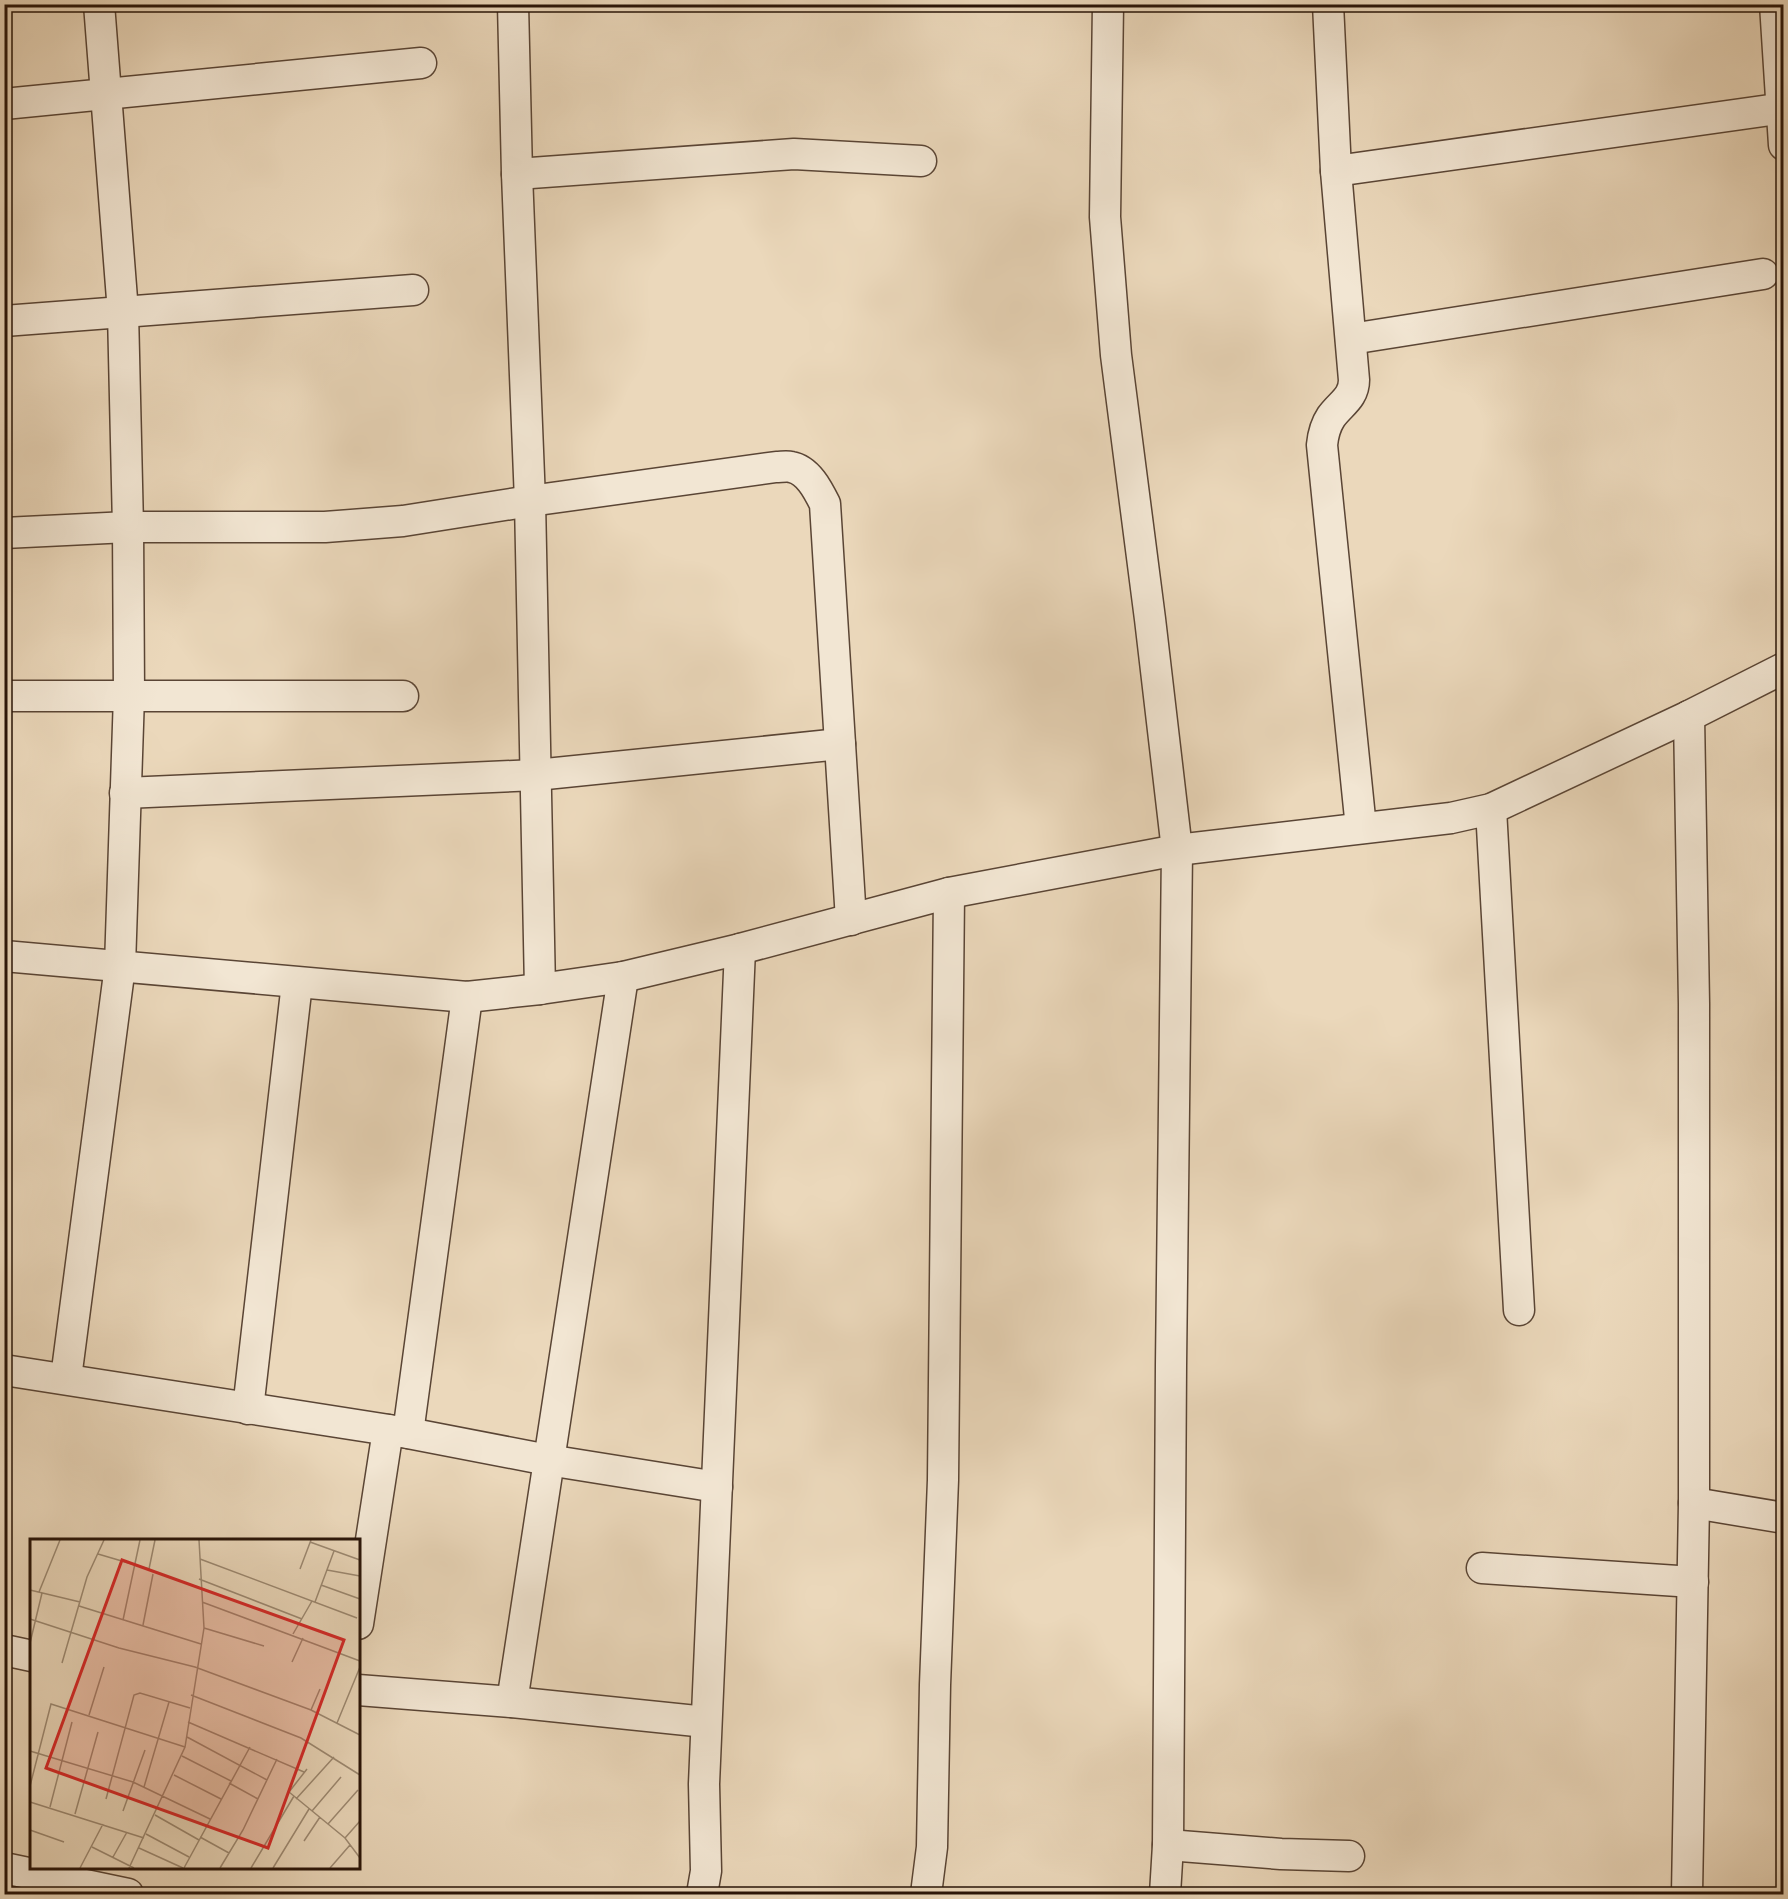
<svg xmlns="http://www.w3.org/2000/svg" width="1788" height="1899" viewBox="0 0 1788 1899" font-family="Vollkorn,serif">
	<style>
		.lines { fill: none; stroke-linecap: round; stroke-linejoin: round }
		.street-casing { stroke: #5a4535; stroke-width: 33 }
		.street { stroke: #f2e6d3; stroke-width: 30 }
		.inset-road { fill: none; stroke: #9d8a73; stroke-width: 1.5 }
		.view { fill: #d62828; fill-opacity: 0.15; stroke: #d62828; stroke-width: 3 }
		.inset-edge { fill: none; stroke: #291408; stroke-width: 3 }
	</style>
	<rect width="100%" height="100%" fill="#ebd8bb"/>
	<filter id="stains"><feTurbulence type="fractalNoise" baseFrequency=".00333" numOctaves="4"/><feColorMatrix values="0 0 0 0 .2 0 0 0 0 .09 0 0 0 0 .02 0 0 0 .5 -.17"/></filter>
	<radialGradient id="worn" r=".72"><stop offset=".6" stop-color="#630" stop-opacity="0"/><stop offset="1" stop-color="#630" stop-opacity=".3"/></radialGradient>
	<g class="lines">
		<defs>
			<g id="street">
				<path d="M513 4 517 174 530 501 540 989"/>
				<path d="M1108 4 1105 217 1116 355 1150 619 1177 850 1171 1365 1168 1845 1165 1894"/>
				<path d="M1328 4 1336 171 1354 380C1354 398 1340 404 1331 417 1325 426 1323 435 1322 445L1361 828"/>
				<path d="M1775 4 1784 145"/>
				<path d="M4 104 421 63"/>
				<path d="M1336 171 1784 108"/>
				<path d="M517 174 794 154 921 161"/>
				<path d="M4 321 413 290"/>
				<path d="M1351 339 1763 274"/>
				<path d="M4 533 128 527H325L403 521 530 501 776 467C781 467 787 466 791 467 808 470 818 490 825 504L851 920"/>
				<path d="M4 696H403"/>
				<path d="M125 793 536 775 840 744"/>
				<path d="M1491 809 1519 1310"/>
				<path d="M4 956 467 997 540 989 623 977 740 949 949 893 1177 850 1451 818 1491 809 1689 716 1784 668"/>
				<path d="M4 1370 408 1433 548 1460 717 1487"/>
				<path d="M66 1378 120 966 129 695 128 527 123 312 99 4"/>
				<path d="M248 1409 297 983"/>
				<path d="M408 1433 467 997"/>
				<path d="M1694 1503 1784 1518"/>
				<path d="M1482 1568 1693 1582"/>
				<path d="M358 1624 388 1430"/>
				<path d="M4 1650 32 1656"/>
				<path d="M358 1690 512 1702 706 1722"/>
				<path d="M512 1702 623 977"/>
				<path d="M1168 1845 1281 1854 1349 1856"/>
				<path d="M4 1868 128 1894"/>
				<path d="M702 1894 706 1871 704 1784 740 949"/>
				<path d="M926 1894 932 1847 935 1685 943 1480 949 893"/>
				<path d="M1687 1894 1694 1503V1004L1689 716"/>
			</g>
		</defs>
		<use href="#street" class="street-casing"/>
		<use href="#street" class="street"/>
	</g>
	<g transform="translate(30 1539)">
		<rect width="330" height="330" fill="#ebd8bb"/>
		<path class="inset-road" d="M280 3 330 21M68 15 119 30 125 1M170 20 327 79M270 30 281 1M297 31 330 37M169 40 272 80M291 46 330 60M0 51 50 63M9 53 30 1M172 63 330 122M285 63 304 12M49 67 171 105M0 80 89 109 165 128 281 171 330 196M93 81 110 1M113 86 123 35M174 89 234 107M263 95 282 62M0 104 12 54M262 123 273 99M32 124 57 38 74 1M161 156 271 199 330 236M281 171 290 150M59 176 74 128M158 183 274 233M307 184 330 128M157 198 237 241M0 212 103 243 180 280M152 217 201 242M277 230 259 253 315 299 330 319M144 236 191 260M199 244 228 260M0 247 21 165 155 208M114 248 139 163M76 260 104 156 110 154 160 169M266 260 304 218M0 263 114 299M20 268 42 183M93 272 115 211M282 272 311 238M45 275 68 193M125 276 169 301M298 285 328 251M0 291 34 303M116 295 159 318M170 298 199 314M315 299 330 282M274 302 290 278M62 308 104 329M109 309 153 329M83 318 97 293M50 329 73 285M99 329 155 208 174 89 169 1M154 329 220 208M190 329 213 291 247 220M221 329 264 257M243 329 279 270M300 329 320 306"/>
		<path class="view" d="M92 21 314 101 238 309 16 229Z"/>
		<rect width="330" height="330" class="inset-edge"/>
	</g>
	<rect width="1788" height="1899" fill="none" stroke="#ebd8bb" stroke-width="24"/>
	<rect x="6" y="6" width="1776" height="1887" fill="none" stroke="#291408" stroke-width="3"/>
	<rect x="12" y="12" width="1764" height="1875" fill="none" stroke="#291408" stroke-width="1.5"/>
	<rect width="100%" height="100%" filter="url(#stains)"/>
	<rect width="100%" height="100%" fill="url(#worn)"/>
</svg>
